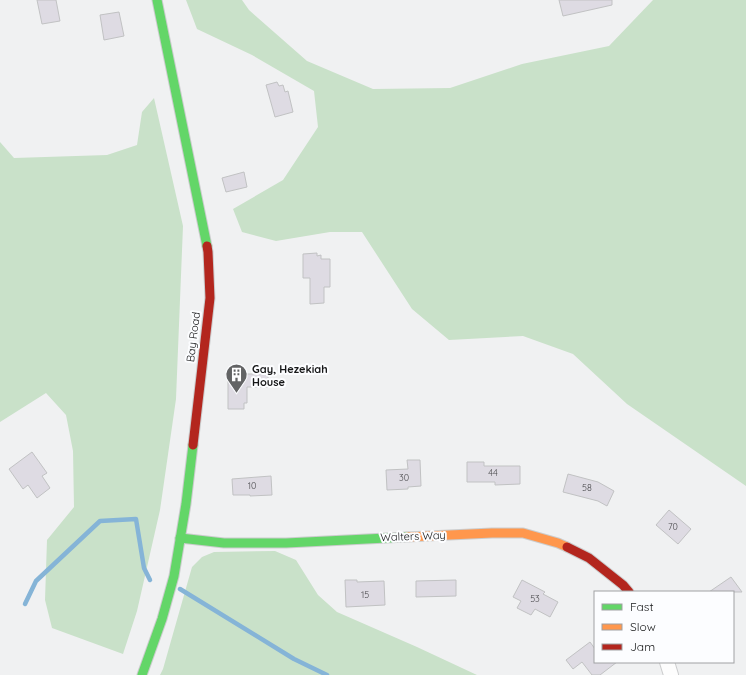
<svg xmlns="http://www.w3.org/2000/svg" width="746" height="675" viewBox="0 0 746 675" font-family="Quicksand,sans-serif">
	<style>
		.green { fill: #c9e1c9 }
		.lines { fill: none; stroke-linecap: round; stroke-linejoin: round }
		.stream { stroke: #85b4d7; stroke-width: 4.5 }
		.building { fill: #dedbe3; stroke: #c1c2c3 }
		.street-casing { stroke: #cbcccd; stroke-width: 16 }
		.fast-casing { stroke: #cbcccd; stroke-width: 11 }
		.slow-casing { stroke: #cbcccd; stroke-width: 11 }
		.jam-casing { stroke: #cbcccd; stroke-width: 11 }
		.street { stroke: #fdfdfd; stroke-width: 14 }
		.fast { stroke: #63d668; stroke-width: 9 }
		.slow { stroke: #ff974d; stroke-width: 9 }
		.jam { stroke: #b3261e; stroke-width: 9 }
		.labels { text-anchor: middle; stroke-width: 4; stroke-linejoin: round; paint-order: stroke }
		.number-label { font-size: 9px; fill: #4b4b4e }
		.street-label { font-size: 11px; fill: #161718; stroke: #fcfdff }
		.poi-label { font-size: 11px; font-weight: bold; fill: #161718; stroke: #fcfdff; text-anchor: start }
	</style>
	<rect width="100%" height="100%" fill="#f0f1f2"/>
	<g class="green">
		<path d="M186 0H242L249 10 307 61 373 89 450 88 522 64 609 46 653 0H746V486L627 404 573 354 523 336 449 340 412 309 362 232H330L276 241 242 232 233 209 283 180 318 127 314 91 252 55 197 29Z"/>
		<path d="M154 98 183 226 176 399 160 510 137 611 123 654 52 628 45 600 47 540 74 507 73 451 66 415 46 393 0 422V142L14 158 107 155 137 145 142 112Z"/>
		<path d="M275 551 296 560 318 595 337 612 417 647 477 675H160L163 669 192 567 202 557 214 552Z"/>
	</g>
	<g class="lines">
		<g class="stream">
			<path d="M180 589 294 659 327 675"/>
			<path d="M25 604 36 581 100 521 136 519 144 568 150 580"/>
		</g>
	</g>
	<g class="building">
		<path d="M37 0H56L60 21 42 24Z"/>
		<path d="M559 0H612V5L563 16Z"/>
		<path d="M119 12 124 36 104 40 100 15Z"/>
		<path d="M277 82 279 86 283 85 285 92 288 91 293 112 275 117 266 85Z"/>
		<path d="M244 172 247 187 226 192 222 178Z"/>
		<path d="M317 253V256L321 255V259H330V287H324V303L310 304V278H303V254Z"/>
		<path d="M228 374H268V387H247V403H244V409H228Z"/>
		<path d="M32 452 47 473 42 476 50 488 37 498 28 485 23 489 9 469Z"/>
		<path d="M407 460H420L421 486 408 487V489L387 490 386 470 408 469Z"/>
		<path d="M467 462H484V466H520V484L495 485V482H467Z"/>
		<path d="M568 474 598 482 614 491 607 506 598 501 563 492Z"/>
		<path d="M271 476 272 495 250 496V495H233L232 479Z"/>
		<path d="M669 510 691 529 678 544 656 525Z"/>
		<path d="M731 577 742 592H709Z"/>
		<path d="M345 580H357V582L384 581 385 605 346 607Z"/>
		<path d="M456 580V596L416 597V581Z"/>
		<path d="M522 580 545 592 543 594 558 602 550 617 535 609 531 615 517 608 521 601 513 597Z"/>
		<path d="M590 642 595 649V662H617L600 675H592L582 662 573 669 566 660Z"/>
	</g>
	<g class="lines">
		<defs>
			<path id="street" d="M667 662 671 675"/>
			<g id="fast">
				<path d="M157 0 207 246"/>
				<path d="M180 538 224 543H286L407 537"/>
				<path d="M142 675 162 619 174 576 186 504 193 445"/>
			</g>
			<path id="slow" d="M407 537 492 533H523L558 543 567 547"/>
			<g id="jam">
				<path d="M193 445 210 298 208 252 207 246"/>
				<path d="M567 547 589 558 623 585 629 592"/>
			</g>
		</defs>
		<use href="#street" class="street-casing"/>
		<use href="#fast" class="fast-casing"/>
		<use href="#slow" class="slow-casing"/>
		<use href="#jam" class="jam-casing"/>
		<use href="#street" class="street"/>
		<use href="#fast" class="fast"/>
		<use href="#slow" class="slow"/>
		<use href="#jam" class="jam"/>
	</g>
	<defs>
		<symbol id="building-pin" viewBox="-11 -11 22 30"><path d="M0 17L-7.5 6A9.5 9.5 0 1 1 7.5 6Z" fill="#626364" stroke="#fcfdff"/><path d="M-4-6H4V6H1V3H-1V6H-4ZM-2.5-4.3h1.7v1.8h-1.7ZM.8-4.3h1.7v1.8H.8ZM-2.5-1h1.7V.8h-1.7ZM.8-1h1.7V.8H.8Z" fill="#fff"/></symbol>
	</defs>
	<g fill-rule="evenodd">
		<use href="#building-pin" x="224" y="362" width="25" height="34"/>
	</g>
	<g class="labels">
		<g class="number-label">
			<text x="493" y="476">44</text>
			<text x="404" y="481">30</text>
			<text x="252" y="489">10</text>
			<text x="587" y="491">58</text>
			<text x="673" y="530">70</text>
			<text x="365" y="598">15</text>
			<text x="535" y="602">53</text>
		</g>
		<g class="street-label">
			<text transform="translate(193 337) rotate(-83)" y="4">Bay Road</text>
			<text transform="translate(413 536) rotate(-2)" y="4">Walters Way</text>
		</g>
		<g class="poi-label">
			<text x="252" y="373">Gay, Hezekiah<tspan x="252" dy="13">House</tspan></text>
		</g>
	</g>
	<rect x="594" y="591" width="140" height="72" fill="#fcfdff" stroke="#a0a1a3"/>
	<rect x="602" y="604" width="20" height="6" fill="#63d668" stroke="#a0a1a3"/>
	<text x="630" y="611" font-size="12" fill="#161718">Fast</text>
	<rect x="602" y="624" width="20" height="6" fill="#ff974d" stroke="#a0a1a3"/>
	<text x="630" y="631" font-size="12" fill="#161718">Slow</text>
	<rect x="602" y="644" width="20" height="6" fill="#b3261e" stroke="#a0a1a3"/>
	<text x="630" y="651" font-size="12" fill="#161718">Jam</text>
</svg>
